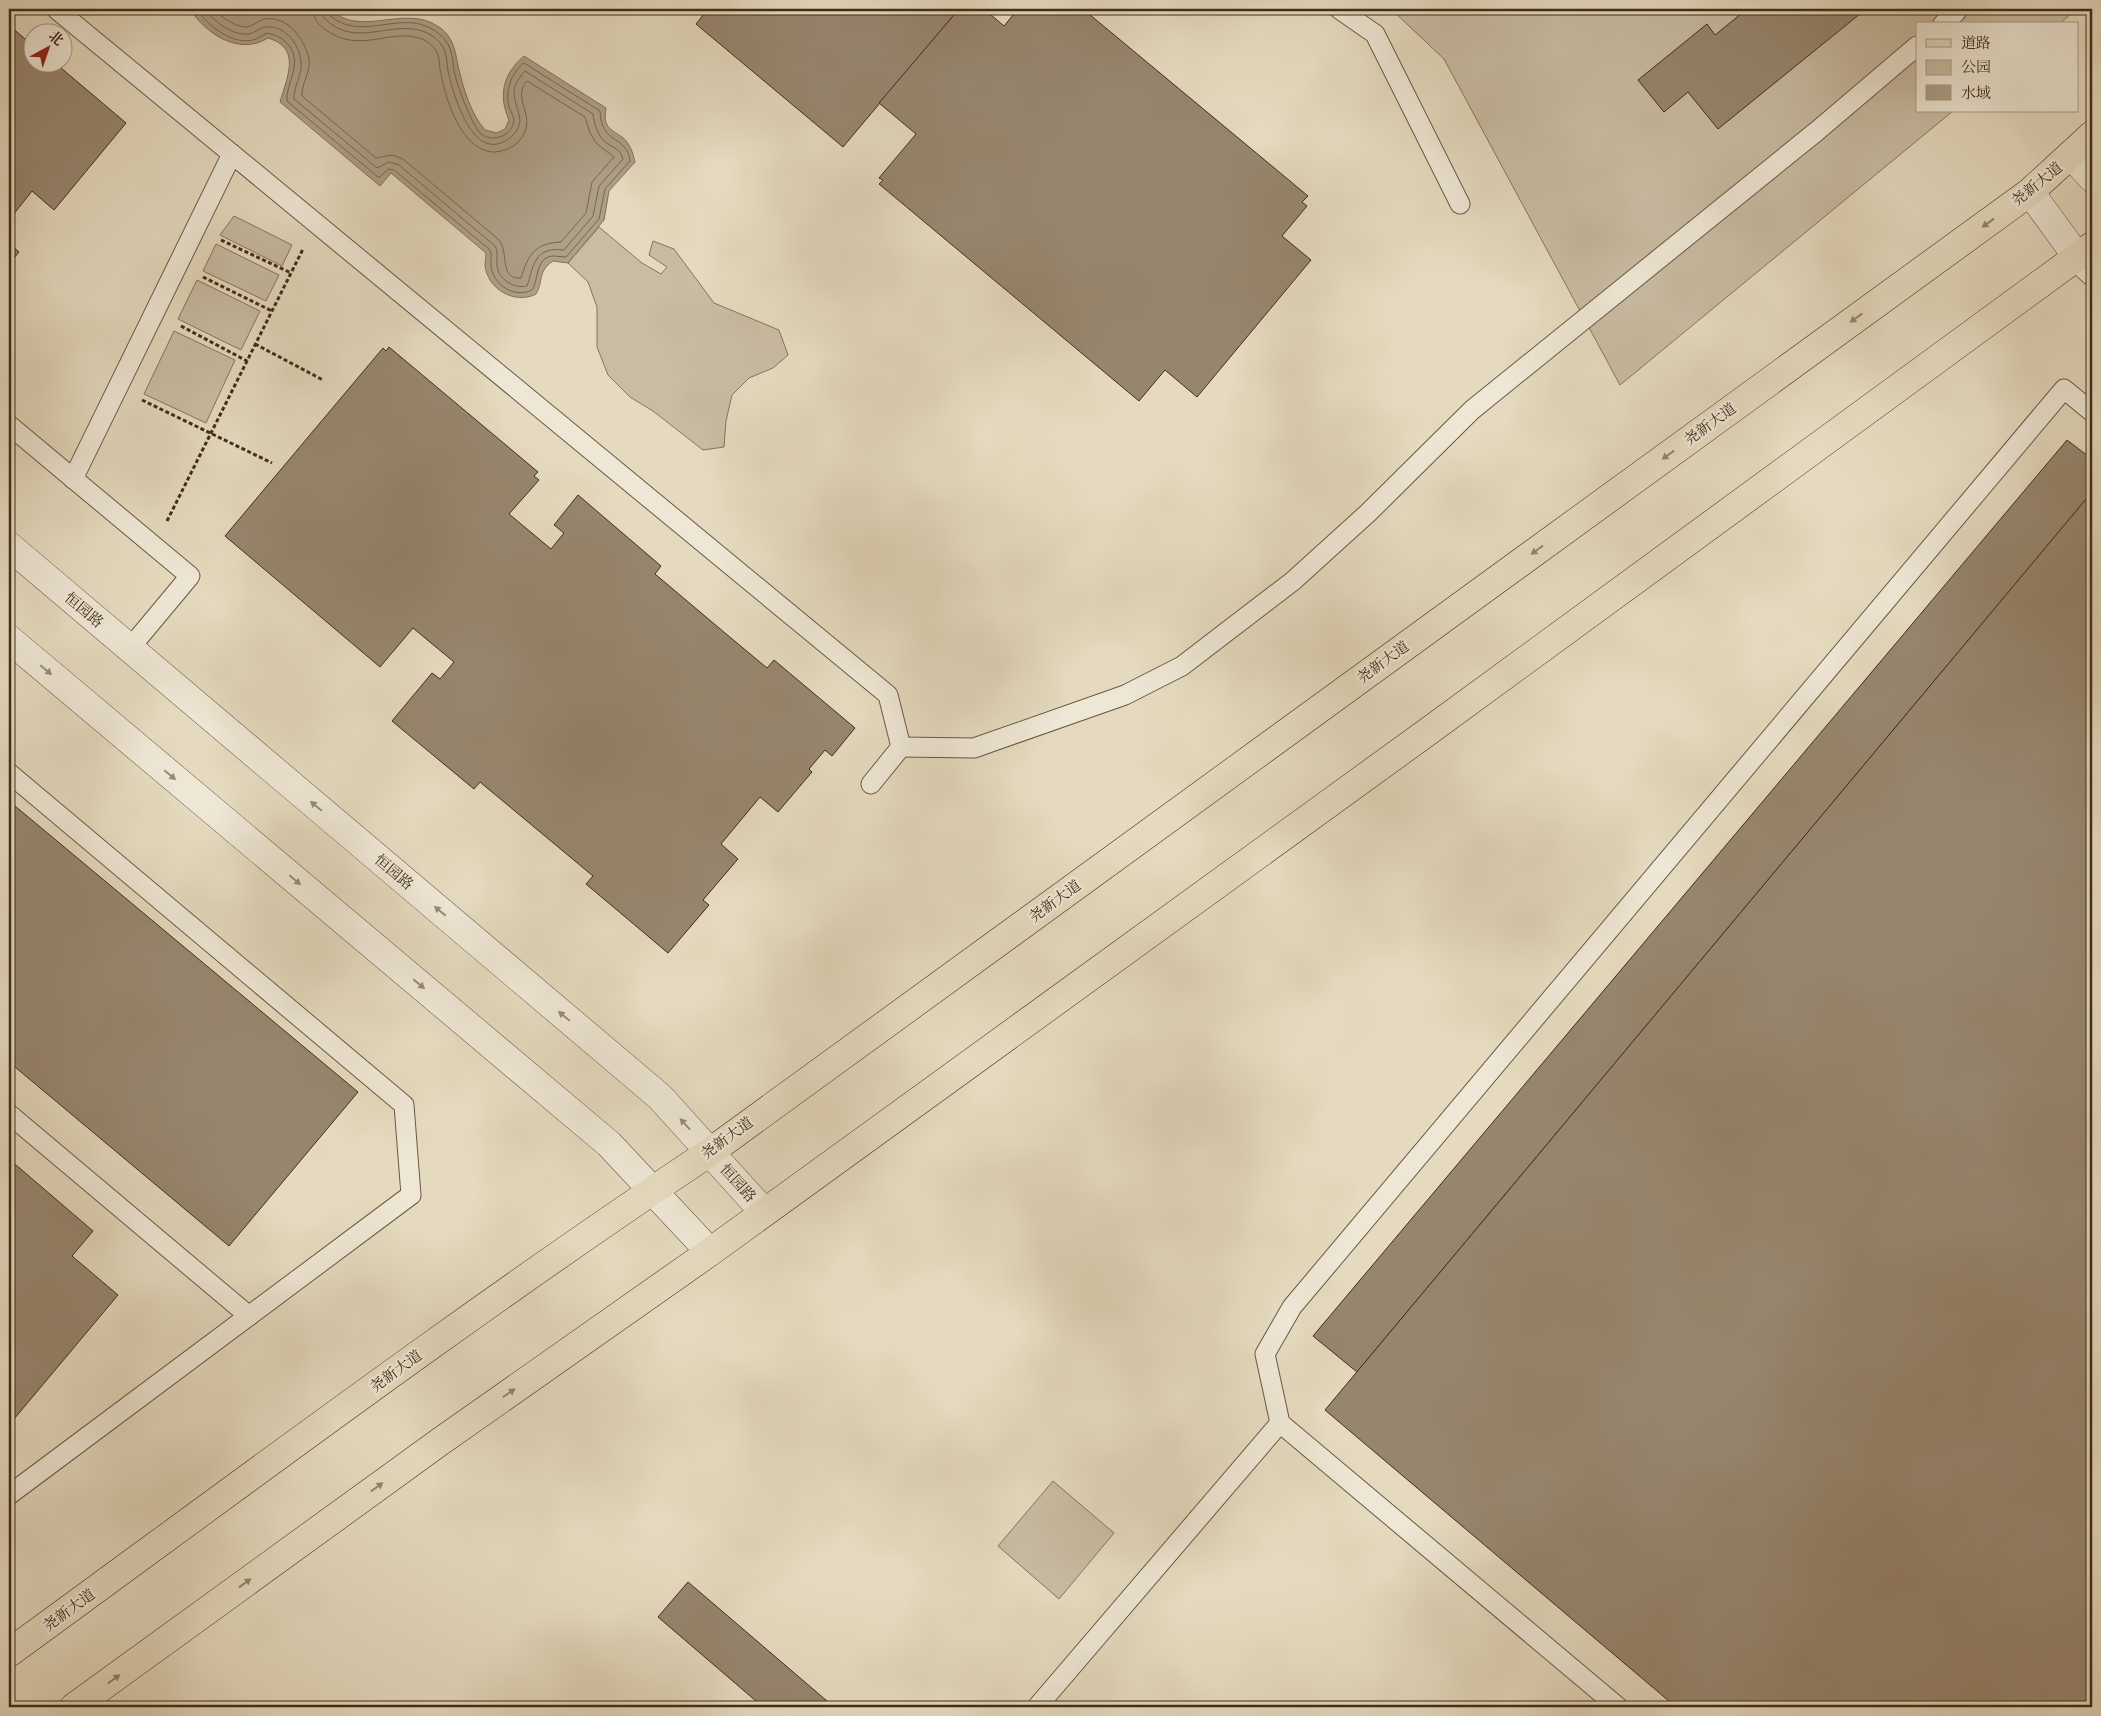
<svg xmlns="http://www.w3.org/2000/svg" width="2101" height="1716" viewBox="0 0 2101 1716" font-family="'Libre Caslon Text','Noto Serif SC',serif">
	<style>
		.green { fill: #c9bca3; stroke: #86745e }
		.water { fill: #ae9f87; stroke: #83715b }
		.lines { fill: none; stroke-linecap: round; stroke-linejoin: round }
		.shore { stroke: #786650; stroke-width: 1 }
		.building { fill: #97866f; stroke: #422c19 }
		.service-casing { stroke: #6b5842; stroke-width: 21 }
		.tertiary-casing { stroke: #6b5842; stroke-width: 29 }
		.secondary-casing { stroke: #422c19; stroke-width: 29 }
		.primary-casing { stroke: #422c19; stroke-width: 29 }
		.path { stroke: #422c19; stroke-width: 3; stroke-dasharray: 4 2.5; stroke-linecap: butt }
		.service { stroke: #eee7d5; stroke-width: 19 }
		.tertiary { stroke: #eee7d5; stroke-width: 28 }
		.secondary { stroke: #eee7d5; stroke-width: 28 }
		.primary { stroke: #e5dabf; stroke-width: 28 }
		.oneway { fill: #94836c }
		.oneway2 { fill: #988a77 }
		.labels { text-anchor: middle; stroke-width: 4.5; stroke-linejoin: round; paint-order: stroke }
		.street-label { font-size: 15px; fill: #422c19; stroke: #eee7d5 }
	</style>
	<rect width="100%" height="100%" fill="#e5dabf"/>
	<filter id="stains"><feTurbulence type="fractalNoise" baseFrequency=".004" numOctaves="4"/><feColorMatrix values="0 0 0 0 .2 0 0 0 0 .09 0 0 0 0 .02 0 0 0 .5 -.17"/></filter>
	<radialGradient id="worn" r=".72"><stop offset=".6" stop-color="#630" stop-opacity="0"/><stop offset="1" stop-color="#630" stop-opacity=".3"/></radialGradient>
	<g class="green">
		<path d="M1391 9H2077L2059 24H1917V111H1953L1620 385 1444 59Z"/>
		<path d="M234 216 292 245 282 266 220 235Z"/>
		<path d="M599 227 642 263 661 274 667 267 649 255 653 241 674 249 714 303 779 330 788 355 773 368 749 378 732 395 726 421 724 447 703 450 653 411 630 397 608 375 597 347V307L588 282 568 263Z"/>
		<path d="M216 244 279 275 266 301 203 271Z"/>
		<path d="M197 280 260 311 241 350 178 319Z"/>
		<path d="M174 331 235 360 206 423 144 394Z"/>
		<path d="M1053 1481 1114 1533 1059 1599 998 1546Z"/>
	</g>
	<path class="water" d="M190 9H330C360 39 405 3 439 27 455 38 455 53 459 70 464 90 471 114 485 130L497 133 505 129 509 120C498 95 503 74 524 56L606 108C603 127 609 128 622 137 630 143 633 153 635 162L609 191 604 220 568 263 553 261C537 272 544 280 536 294 515 305 487 289 485 265 485 262 486 257 486 253L391 173 380 186 280 102C287 77 302 48 268 38 239 56 206 34 190 9Z"/>
	<g class="lines">
		<g class="shore">
			<path d="M196 9C208 25 231 45 253 40 258 39 262 35 267 33 277 35 284 39 290 47 302 65 286 83 287 101L378 177H380L388 169 394 170 489 249C493 255 490 259 491 265 492 284 514 299 532 290 539 280 535 256 554 256 558 256 562 257 566 257L599 219 605 189 630 161C627 135 601 145 600 111L524 63C511 73 505 91 509 107 510 111 514 116 514 121 512 136 492 143 481 134 475 128 471 118 468 111 462 98 457 84 454 71 453 65 453 58 451 52 447 36 430 25 414 23 386 20 358 36 333 18 329 15 327 14 327 9"/>
			<path d="M204 9C214 20 229 34 245 34 254 35 259 27 267 27 285 25 300 45 301 62 303 74 293 87 294 99L377 168 389 162 399 165 495 246C499 253 496 258 497 266 499 280 514 289 527 286 532 272 533 253 551 250 555 249 560 250 564 250L593 216 599 186 623 159C620 147 611 148 603 140 597 133 594 123 593 114L525 71C506 92 517 99 520 120 519 130 513 137 505 141 472 160 453 94 448 71 447 65 447 58 445 52 443 45 437 39 431 35 400 16 361 47 331 24 325 19 321 16 321 9"/>
			<path d="M214 9C221 17 235 27 247 27 253 26 258 21 264 19 287 15 305 39 309 59 311 72 301 84 302 96L376 158 392 155 403 159 498 239C510 251 498 280 521 278 528 255 535 243 561 242L586 213 592 182 614 157 597 144 590 133 585 117 527 81C510 100 540 117 519 141 512 149 501 152 492 152 461 149 446 100 441 74 439 68 440 61 438 55 435 47 427 40 419 38 388 29 359 54 326 30 318 24 313 19 313 9"/>
		</g>
	</g>
	<g class="building">
		<path d="M708 9H959L843 147 696 24Z"/>
		<path d="M959 9H984L1004 26 1018 9H1083L1308 196 1302 202 1307 206 1282 236 1311 260 1197 397 1165 370 1139 401 879 184 883 180 879 178 916 134 879 103Z"/>
		<path d="M1747 9H1866L1718 129 1688 92 1664 112 1638 80 1707 24 1715 35Z"/>
		<path d="M9 25 32 45V62H54L126 123 54 210 32 191 9 220Z"/>
		<path d="M9 243 19 252 9 264Z"/>
		<path d="M389 347 538 472 534 476 539 480 509 514 551 549 564 533 554 525 578 495 661 566 655 574 725 633 767 668 774 660 855 728 832 756 825 750 809 769 812 772 778 812 760 797 721 844 738 859 703 900 709 905 668 953 586 884 593 876 480 782 474 789 392 721 432 673 440 679 454 662 413 628 380 667 225 536 383 348 386 351Z"/>
		<path d="M2067 440 2092 459V492L1357 1372 1313 1336Z"/>
		<path d="M2092 492V1707H1676L1325 1410Z"/>
		<path d="M9 801 358 1092 229 1246 9 1062Z"/>
		<path d="M9 1159 93 1231 72 1256 118 1295 9 1425Z"/>
		<path d="M688 1582 834 1707H763L658 1617Z"/>
	</g>
	<g class="lines">
		<defs>
			<g id="service">
				<path d="M56 9 232 154"/>
				<path d="M1339 9 1375 34 1460 204"/>
				<path d="M1943 24 1956 12 1955 9"/>
				<path d="M9 425 190 576 130 648"/>
				<path d="M73 479 232 154 888 695 901 747 871 784"/>
				<path d="M901 747 974 748 1125 695 1182 666 1293 581 1368 513 1472 410 1817 131 1917 46"/>
				<path d="M9 773 404 1105 411 1195 9 1495"/>
				<path d="M9 1114 249 1316"/>
				<path d="M1037 1707 1280 1423"/>
				<path d="M1618 1707 1280 1423 1265 1354 1292 1307 2064 389 2092 412"/>
			</g>
			<g id="tertiary">
				<path d="M2071 155 2092 178"/>
				<path d="M2030 192 2078 258"/>
				<path d="M9 546 660 1097 764 1212"/>
				<path d="M9 639 609 1144 710 1252"/>
			</g>
			<path id="secondary" d="M2078 258 2092 271"/>
			<g id="primary">
				<path d="M9 1653C241 1484 471 1311 710 1152L2030 192 2092 135"/>
				<path d="M74 1707 441 1441 710 1252 1426 733 2092 246"/>
			</g>
		</defs>
		<use href="#service" class="service-casing"/>
		<use href="#tertiary" class="tertiary-casing"/>
		<use href="#secondary" class="secondary-casing"/>
		<use href="#primary" class="primary-casing"/>
		<g class="path">
			<path d="M221 240 291 273"/>
			<path d="M203 277 272 311"/>
			<path d="M181 326 247 361"/>
			<path d="M255 344 323 380"/>
			<path d="M142 400 272 463"/>
			<path d="M167 521 303 249"/>
		</g>
		<use href="#service" class="service"/>
		<use href="#tertiary" class="tertiary"/>
		<use href="#secondary" class="secondary"/>
		<use href="#primary" class="primary"/>
	</g>
	<defs><path id="oneway-solid" d="M-6-.8H1V-3.2L6.5 0L1 3.2V.8H-6Z" transform="scale(1.25)"/></defs>
	<g class="oneway">
		<use href="#oneway-solid" transform="translate(1988 223) rotate(144)"/>
		<use href="#oneway-solid" transform="translate(1856 318) rotate(144)"/>
		<use href="#oneway-solid" transform="translate(1668 455) rotate(144)"/>
		<use href="#oneway-solid" transform="translate(1537 550) rotate(144)"/>
		<use href="#oneway-solid" transform="translate(509 1393) rotate(-35)"/>
		<use href="#oneway-solid" transform="translate(377 1487) rotate(-36)"/>
		<use href="#oneway-solid" transform="translate(245 1583) rotate(-36)"/>
		<use href="#oneway-solid" transform="translate(114 1679) rotate(-36)"/>
	</g>
	<g class="oneway2">
		<use href="#oneway-solid" transform="translate(46 670) rotate(40)"/>
		<use href="#oneway-solid" transform="translate(170 775) rotate(40)"/>
		<use href="#oneway-solid" transform="translate(316 806) rotate(-140)"/>
		<use href="#oneway-solid" transform="translate(295 880) rotate(40)"/>
		<use href="#oneway-solid" transform="translate(440 911) rotate(-140)"/>
		<use href="#oneway-solid" transform="translate(419 984) rotate(40)"/>
		<use href="#oneway-solid" transform="translate(564 1016) rotate(-140)"/>
		<use href="#oneway-solid" transform="translate(685 1124) rotate(-132)"/>
	</g>
	<g class="labels">
		<g class="street-label">
			<text transform="translate(2037 184) rotate(-39)" y="5">尧新大道</text>
			<text transform="translate(1710 424) rotate(-36)" y="5">尧新大道</text>
			<text transform="translate(84 610) rotate(40)" y="5">恒园路</text>
			<text transform="translate(1383 662) rotate(-36)" y="5">尧新大道</text>
			<text transform="translate(394 872) rotate(40)" y="5">恒园路</text>
			<text transform="translate(1055 901) rotate(-36)" y="5">尧新大道</text>
			<text transform="translate(727 1138) rotate(-36)" y="5">尧新大道</text>
			<text transform="translate(738 1183) rotate(48)" y="5">恒园路</text>
			<text transform="translate(396 1371) rotate(-36)" y="5">尧新大道</text>
			<text transform="translate(69 1610) rotate(-36)" y="5">尧新大道</text>
		</g>
	</g>
	<rect width="2101" height="1716" fill="none" stroke="#e5dabf" stroke-width="30"/>
	<rect x="10" y="10" width="2081" height="1696" fill="none" stroke="#422c19" stroke-width="2.5"/>
	<rect x="15" y="15" width="2071" height="1686" fill="none" stroke="#422c19"/>
	<rect x="1916" y="22" width="162" height="90" fill="#eee7d5" stroke="#a99c8a"/>
	<rect x="1926" y="39" width="25" height="8" fill="#e5dabf" stroke="#a99c8a"/>
	<text x="1961" y="48" font-size="15" fill="#422c19">道路</text>
	<rect x="1926" y="60" width="25" height="15" fill="#c9bca3" stroke="#a99c8a"/>
	<text x="1961" y="72" font-size="15" fill="#422c19">公园</text>
	<rect x="1926" y="85" width="25" height="15" fill="#ae9f87" stroke="#a99c8a"/>
	<text x="1961" y="98" font-size="15" fill="#422c19">水域</text>
	<g transform="translate(48 48) rotate(40)"><circle r="24" fill="#eee7d5" stroke="#a99c8a"/>
	<path d="M0-4L9 19L0 12L-9 19Z" fill="#8f2418"/>
	<text y="-8" font-size="14" font-weight="bold" text-anchor="middle" fill="#422c19">北</text>
	</g>
	<rect width="100%" height="100%" filter="url(#stains)"/>
	<rect width="100%" height="100%" fill="url(#worn)"/>
</svg>
